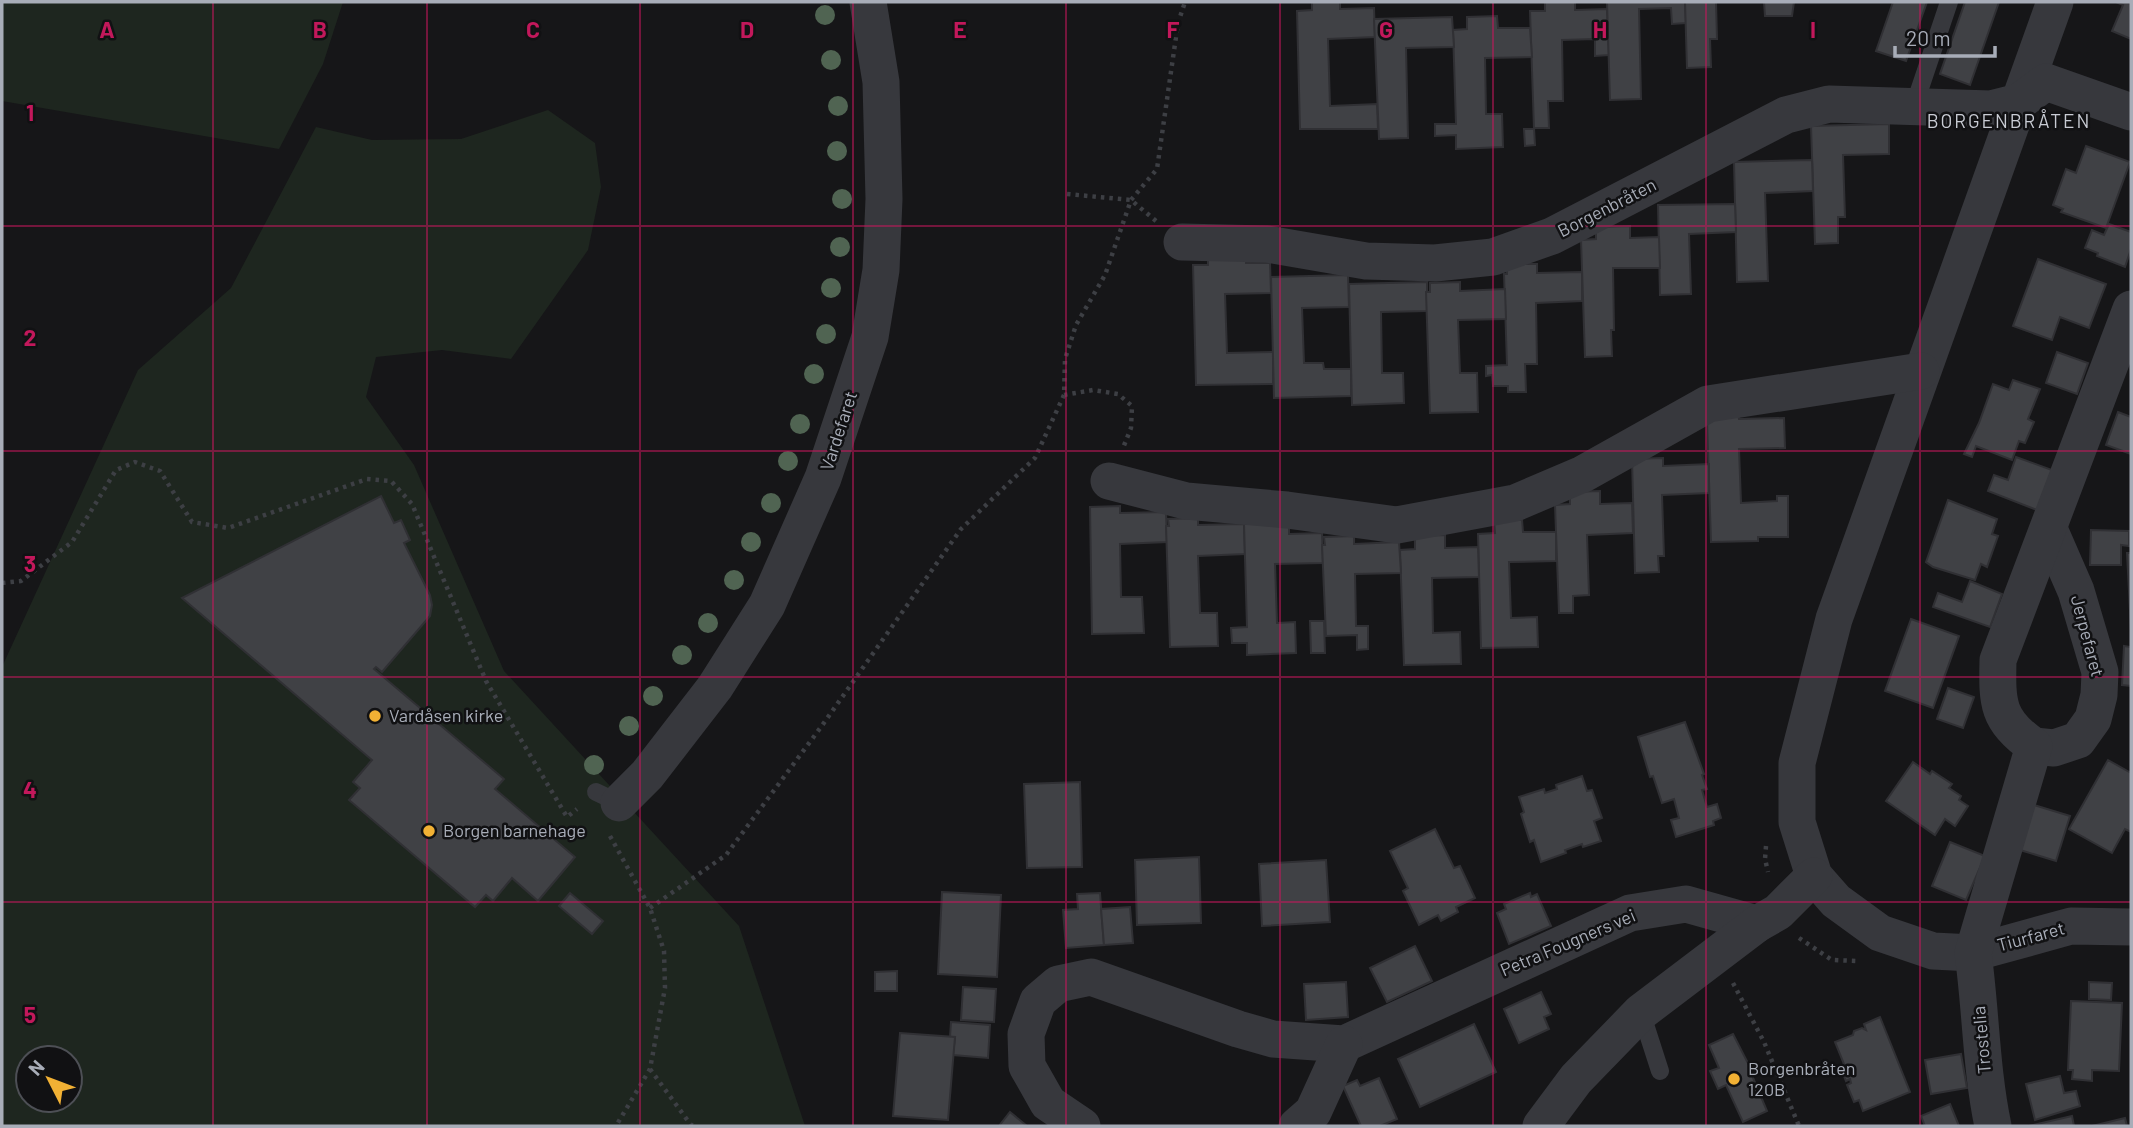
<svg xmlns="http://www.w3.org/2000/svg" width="2133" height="1128" viewBox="0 0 2133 1128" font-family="Barlow,sans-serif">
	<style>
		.green { fill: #1e261f; fill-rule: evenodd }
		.building { fill: #404145; stroke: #303034; stroke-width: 2 }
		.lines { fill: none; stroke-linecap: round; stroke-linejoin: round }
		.path { stroke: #3d3f44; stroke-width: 4.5; stroke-dasharray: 3.5 5; stroke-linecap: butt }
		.service { stroke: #37383d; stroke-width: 18 }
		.minor { stroke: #37383d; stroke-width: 37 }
		.tree { fill: #506452 }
		.grid { fill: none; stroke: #c2185b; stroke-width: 2; stroke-opacity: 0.55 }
		.poi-dot { fill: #f2b134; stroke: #111113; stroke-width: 2.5 }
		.labels { text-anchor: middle; stroke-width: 5; stroke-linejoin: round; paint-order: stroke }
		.street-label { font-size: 18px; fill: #a8adb8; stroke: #111113 }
		.poi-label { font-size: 18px; fill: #a8adb8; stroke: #111113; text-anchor: start }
		.neighbourhood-label { font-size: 19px; letter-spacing: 2px; fill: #c9ccd4; stroke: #111113 }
		.grid-label { font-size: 23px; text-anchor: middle; font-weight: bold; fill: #c2185b; stroke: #111113; stroke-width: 5; stroke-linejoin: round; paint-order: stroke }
	</style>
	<rect width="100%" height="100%" fill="#161618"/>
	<g class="green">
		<path d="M2 2H343L323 64 279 149 2 101Z"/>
		<path d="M548 110 595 143 601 187 588 250 511 359 442 350 376 357 366 397 414 465 504 671 739 926 805 1126H2V667L138 370 231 288 316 127 372 140 461 139ZM28 1058H70V1100H28Z"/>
	</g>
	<g class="building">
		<path d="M1312 2H1340V9L1374 8 1375 37 1328 39 1330 106 1377 104 1378 129H1300L1297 11 1312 10Z"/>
		<path d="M1545 2H1575V10L1607 9 1609 55 1595 56V39L1562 40 1563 101H1548L1549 128H1534L1535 145 1525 146 1524 129H1534L1530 11H1545Z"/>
		<path d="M1607 2H1685L1686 23 1672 24 1671 8 1639 9 1641 99 1610 100Z"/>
		<path d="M1685 2H1716L1717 39H1710L1711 67 1687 68Z"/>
		<path d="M1764 2H1794L1792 16H1765Z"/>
		<path d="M1893 2H1927L1906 61 1876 51Z"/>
		<path d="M1965 2H1999L1970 85 1940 74Z"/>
		<path d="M2116 2H2131V39L2112 31 2123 5Z"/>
		<path d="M1497 16 1498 28H1530L1532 57 1485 58 1486 114H1502L1503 147 1456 149V135L1435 136V124H1456L1453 30 1467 29V17Z"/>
		<path d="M1452 17 1454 47 1406 48 1408 138 1379 139 1374 19Z"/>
		<path d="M1889 124V154L1843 155 1845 217H1838V243L1815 244 1811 126Z"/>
		<path d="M2086 146 2130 162 2106 228 2061 212 2063 209 2053 205 2066 169 2076 173Z"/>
		<path d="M1812 160 1813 191 1765 193 1768 281 1737 282 1734 162Z"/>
		<path d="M1735 204 1736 232 1689 234 1691 294 1660 295 1658 205Z"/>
		<path d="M2109 224 2131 232V249L2125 267 2097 256 2098 253 2085 248 2092 230 2104 235Z"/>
		<path d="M1630 226V238L1659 237 1660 268H1613L1614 330H1611L1612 356 1585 357 1581 240 1596 239V227Z"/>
		<path d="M1208 251 1246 252V263H1270L1271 293 1225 294 1227 353 1273 352V384L1196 385 1193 265H1208Z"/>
		<path d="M2038 259 2106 284 2089 328 2060 317 2052 340 2013 326Z"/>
		<path d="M1507 264H1537V273L1582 272V301L1536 303 1537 364H1525L1526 392H1508V386H1493L1492 375 1486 376V366L1507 365 1504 274H1507Z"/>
		<path d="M1348 275 1349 307 1302 308 1304 363H1323L1324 369H1351V396L1274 398 1271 277Z"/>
		<path d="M1427 282V311L1381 312 1382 373H1403L1404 403 1352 405 1349 284Z"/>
		<path d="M1460 282V291L1505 289 1506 319 1458 320 1460 373H1477L1478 412 1430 413 1426 292H1430V283Z"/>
		<path d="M2057 352 2088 363 2077 394 2046 383Z"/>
		<path d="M2013 380 2040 389 2028 419 2034 422 2025 443 2019 441 2012 460 1976 446 1972 457 1964 454 1979 423 1993 384 2009 390Z"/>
		<path d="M1738 412 1739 419 1784 418 1785 448 1739 449 1741 503 1777 501V496H1788V537H1758V541L1711 542 1707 420Z"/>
		<path d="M2118 412 2131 417V454L2106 445Z"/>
		<path d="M2016 457 2052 470 2037 510 1988 491 1994 475 2008 480Z"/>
		<path d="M1663 458V466L1709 464V493L1662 495 1664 556H1658L1659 572 1635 573 1632 459Z"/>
		<path d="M1600 491V504L1632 503 1633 533 1587 535 1589 595 1573 596V613H1559L1555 505 1570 504V492Z"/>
		<path d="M381 496 394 523 401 520 410 540 404 543 430 595 432 605 430 616 382 672 376 667 374 669 504 779 495 789 575 857 538 901 512 878 493 901 486 895 475 907 349 800 360 788 353 782 372 760 182 598Z"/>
		<path d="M1948 500 1997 519 1992 534 1998 536 1987 567 1981 564 1975 580 1933 567 1926 562Z"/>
		<path d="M1120 506V513L1166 512 1167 542 1120 544 1121 597H1142L1144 633 1092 634 1090 507Z"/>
		<path d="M1198 518V525L1244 524 1245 554 1198 556 1200 613H1217L1218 646 1170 647 1166 526H1169L1168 519Z"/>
		<path d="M1494 520H1522L1523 532H1556V561L1509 562 1511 618 1537 617 1538 647 1481 648 1478 534 1495 533Z"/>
		<path d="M1289 522V534L1322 533 1323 563 1275 564 1277 623 1295 622 1296 653 1247 655V643H1232L1231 628 1247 627 1244 524Z"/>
		<path d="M2091 530 2129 531V546L2121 545V565H2090Z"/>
		<path d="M1445 535V548L1478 547 1479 577 1432 578 1433 633 1460 632 1461 664 1404 665 1400 550 1415 549V536Z"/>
		<path d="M1354 536V544L1399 542 1401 573 1355 574 1356 626H1368V649L1357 650V635L1326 636 1322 545H1325L1324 537Z"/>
		<path d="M2127 553H2131V630Z"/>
		<path d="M1970 581 2002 594 1990 627 1933 607 1938 593 1962 602Z"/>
		<path d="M1911 619 1959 636 1933 708 1885 691Z"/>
		<path d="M1310 621H1324L1325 653H1311Z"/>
		<path d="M2124 646 2131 647V686L2122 685Z"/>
		<path d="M1948 688 1974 697 1963 728 1937 719Z"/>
		<path d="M1685 722 1704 774 1702 775 1707 789 1702 790 1707 807 1717 804 1721 818 1713 821 1714 825 1676 837 1671 820 1679 818 1674 799 1662 803 1653 776 1650 777 1638 737Z"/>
		<path d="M2108 760 2131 773V832L2125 829 2112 853 2069 829Z"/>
		<path d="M1913 762 1930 774 1932 771 1952 784 1949 788 1961 796 1959 800 1968 806 1955 826 1945 819 1935 835 1886 801Z"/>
		<path d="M1582 776 1587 791 1592 790 1602 818 1594 821 1601 841 1583 847 1582 844 1565 850 1566 853 1541 862 1534 840 1530 842 1521 814 1524 812 1519 797 1544 789 1545 793 1557 789 1556 785Z"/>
		<path d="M1080 782 1082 867 1027 868 1024 784Z"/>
		<path d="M2034 805 2070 816 2056 861 2020 850Z"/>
		<path d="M1435 829 1454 868 1460 866 1475 898 1456 907 1458 912 1441 921 1438 915 1419 925 1403 891 1408 888 1390 851Z"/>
		<path d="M1950 842 1985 856 1966 900 1932 886Z"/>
		<path d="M1199 857 1201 923 1137 925 1135 860Z"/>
		<path d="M1326 860 1330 922 1262 926 1259 864Z"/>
		<path d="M942 892 1001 895 997 977 938 974Z"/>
		<path d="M570 893 603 921 592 934 559 906Z"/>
		<path d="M1100 893 1104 945 1066 948 1063 910 1078 909 1077 894Z"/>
		<path d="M1530 893 1531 897 1537 894 1551 926 1509 944 1497 913 1506 909 1504 904Z"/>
		<path d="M1130 907 1133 943 1104 945 1101 909Z"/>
		<path d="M1415 946 1432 981 1387 1002 1370 968Z"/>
		<path d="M897 971V991H875V972Z"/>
		<path d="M1346 982 1348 1017 1306 1020 1304 984Z"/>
		<path d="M2089 982 2112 983 2111 1000 2089 999Z"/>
		<path d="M963 987 996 989 994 1022 961 1020Z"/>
		<path d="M1541 992 1551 1014 1544 1017 1549 1029 1519 1043 1504 1009Z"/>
		<path d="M2071 1001 2122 1003 2119 1071 2092 1070V1081L2072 1079 2073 1070H2068Z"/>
		<path d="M1880 1017 1910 1092 1863 1111 1859 1100 1854 1102 1847 1085 1851 1083 1850 1079 1846 1081 1840 1066 1844 1064 1835 1042 1853 1035 1854 1031 1862 1028 1866 1030 1864 1024Z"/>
		<path d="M951 1022 990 1025 988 1058 953 1055 955 1037H950Z"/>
		<path d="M1474 1024 1496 1072 1420 1107 1398 1059Z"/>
		<path d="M900 1033 955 1037 948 1120 893 1116Z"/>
		<path d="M1733 1034 1753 1073H1751L1767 1111 1743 1122 1726 1085 1718 1089 1710 1071 1719 1068 1709 1045Z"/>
		<path d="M1961 1054 1967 1088 1931 1094 1925 1060Z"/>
		<path d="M2060 1076 2064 1093 2076 1091 2080 1106 2035 1120 2026 1084Z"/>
		<path d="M1379 1078 1397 1119 1380 1126H1361L1343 1086 1357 1080 1360 1086Z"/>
		<path d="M1950 1104 1959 1126H1925L1921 1116Z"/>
		<path d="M1010 1112 1027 1126H999Z"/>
		<path d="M2072 1116 2074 1126H2029Z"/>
		<path d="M2125 1118 2127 1126H2092Z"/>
	</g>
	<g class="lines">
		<g class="path">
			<path d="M1067 194 1131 200 1156 221"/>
			<path d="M1064 395 1093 390 1118 394 1132 406 1131 428 1123 448"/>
			<path d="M2 583 21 581 72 542 116 470 135 462 160 471 192 522 228 528 367 479 391 481 412 504 486 681 567 817 577 809"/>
			<path d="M610 836 650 908 664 951 665 988 650 1069 616 1126"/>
			<path d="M1766 846 1765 859 1768 872"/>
			<path d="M650 908 726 855 821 727 961 529 1035 458 1064 395 1065 359 1076 325 1105 275 1131 200 1157 169 1178 23 1185 2"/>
			<path d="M1799 938 1832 960 1857 961"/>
			<path d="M1733 983 1764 1042 1799 1126"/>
			<path d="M650 1069 691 1125 695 1126"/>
		</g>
		<g class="service">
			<path d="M1914 106 1949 2"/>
			<path d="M596 792 619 803"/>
			<path d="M1641 1012 1660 1071"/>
		</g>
		<g class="minor">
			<path d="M2055 2 1834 619 1797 763V822L1814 876 1836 901 1880 933 1933 951 1973 953 2071 926 2131 927"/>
			<path d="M1182 242 1267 244 1366 261 1435 263 1493 257 1552 236 1786 115 1829 104 1991 109 2019 102 2046 82 2131 112"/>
			<path d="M1109 481 1186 501 1287 510 1397 525 1515 503 1583 474 1708 404 1921 371"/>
			<path d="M2034 746 2054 748 2078 740 2093 719 2099 695 2100 672 2076 591 2049 529"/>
			<path d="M619 803 647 775 715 687 767 605 823 478 870 337 881 270 884 199 881 82 868 2"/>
			<path d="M1082 1126 1048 1103 1027 1066 1026 1034 1038 1001 1058 984 1091 977 1238 1029 1273 1039 1344 1044 1630 913 1686 904 1757 924"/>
			<path d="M1297 1126 1313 1112 1344 1044"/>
			<path d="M1541 1126 1576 1079 1641 1012 1757 924 1778 912 1814 876"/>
			<path d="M1993 1126C1981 1069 1981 1011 1973 953L2034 746C1997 721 1997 703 1998 660L2131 309"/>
		</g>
	</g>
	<g class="tree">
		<circle cx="825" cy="15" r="10"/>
		<circle cx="831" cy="60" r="10"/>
		<circle cx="838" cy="106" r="10"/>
		<circle cx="837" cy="151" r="10"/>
		<circle cx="842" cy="199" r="10"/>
		<circle cx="840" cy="247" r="10"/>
		<circle cx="831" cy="288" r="10"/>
		<circle cx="826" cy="334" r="10"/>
		<circle cx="814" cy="374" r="10"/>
		<circle cx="800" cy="424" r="10"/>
		<circle cx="788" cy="461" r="10"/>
		<circle cx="771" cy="503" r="10"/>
		<circle cx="751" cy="542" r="10"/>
		<circle cx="734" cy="580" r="10"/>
		<circle cx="708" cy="623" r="10"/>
		<circle cx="682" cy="655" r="10"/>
		<circle cx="653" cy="696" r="10"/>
		<circle cx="629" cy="726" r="10"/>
		<circle cx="594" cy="765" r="10"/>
	</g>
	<path class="grid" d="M213 2V1126M427 2V1126M640 2V1126M853 2V1126M1066 2V1126M1280 2V1126M1493 2V1126M1706 2V1126M1920 2V1126M2 226H2131M2 451H2131M2 677H2131M2 902H2131"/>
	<g class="poi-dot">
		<circle cx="375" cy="716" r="7"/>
		<circle cx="429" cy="831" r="7"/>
		<circle cx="1734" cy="1079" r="7"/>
	</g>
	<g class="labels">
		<g class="street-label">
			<text transform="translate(1607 208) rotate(-27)" y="6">Borgenbråten</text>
			<text transform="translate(839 431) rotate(-72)" y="6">Vardefaret</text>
			<text transform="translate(2087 636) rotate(75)" y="6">Jerpefaret</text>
			<text transform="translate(2031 937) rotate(-15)" y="6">Tiurfaret</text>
			<text transform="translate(1568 943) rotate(-23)" y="6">Petra Fougners vei</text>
			<text transform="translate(1982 1040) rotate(-95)" y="6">Trostelia</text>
		</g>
		<g class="poi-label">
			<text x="389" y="722">Vardåsen kirke</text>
			<text x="443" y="837">Borgen barnehage</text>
			<text x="1748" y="1075">Borgenbråten<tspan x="1748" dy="21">120B</tspan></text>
		</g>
		<g class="neighbourhood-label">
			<text x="2009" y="128">BORGENBRÅTEN</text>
		</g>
	</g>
	<g class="grid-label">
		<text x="107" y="38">A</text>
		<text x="320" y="38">B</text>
		<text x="533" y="38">C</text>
		<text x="747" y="38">D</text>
		<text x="960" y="38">E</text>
		<text x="1173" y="38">F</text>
		<text x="1386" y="38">G</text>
		<text x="1600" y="38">H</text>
		<text x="1813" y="38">I</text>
		<text x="30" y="121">1</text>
		<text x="30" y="346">2</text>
		<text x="30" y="572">3</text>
		<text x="30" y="798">4</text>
		<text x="30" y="1023">5</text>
	</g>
	<rect width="2133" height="1128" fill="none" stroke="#a8adb8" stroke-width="7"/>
	<g transform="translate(49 1079) rotate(312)"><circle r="33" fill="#111113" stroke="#4d4f55" stroke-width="2"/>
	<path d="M0-5L12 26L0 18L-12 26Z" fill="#f2b134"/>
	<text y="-10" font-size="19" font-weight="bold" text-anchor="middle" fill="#a8adb8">N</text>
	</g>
	<path d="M1895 46v10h100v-10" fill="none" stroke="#a8adb8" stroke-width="3.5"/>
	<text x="1906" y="46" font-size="21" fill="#a8adb8" stroke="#111113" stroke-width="5" paint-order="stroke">20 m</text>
</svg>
